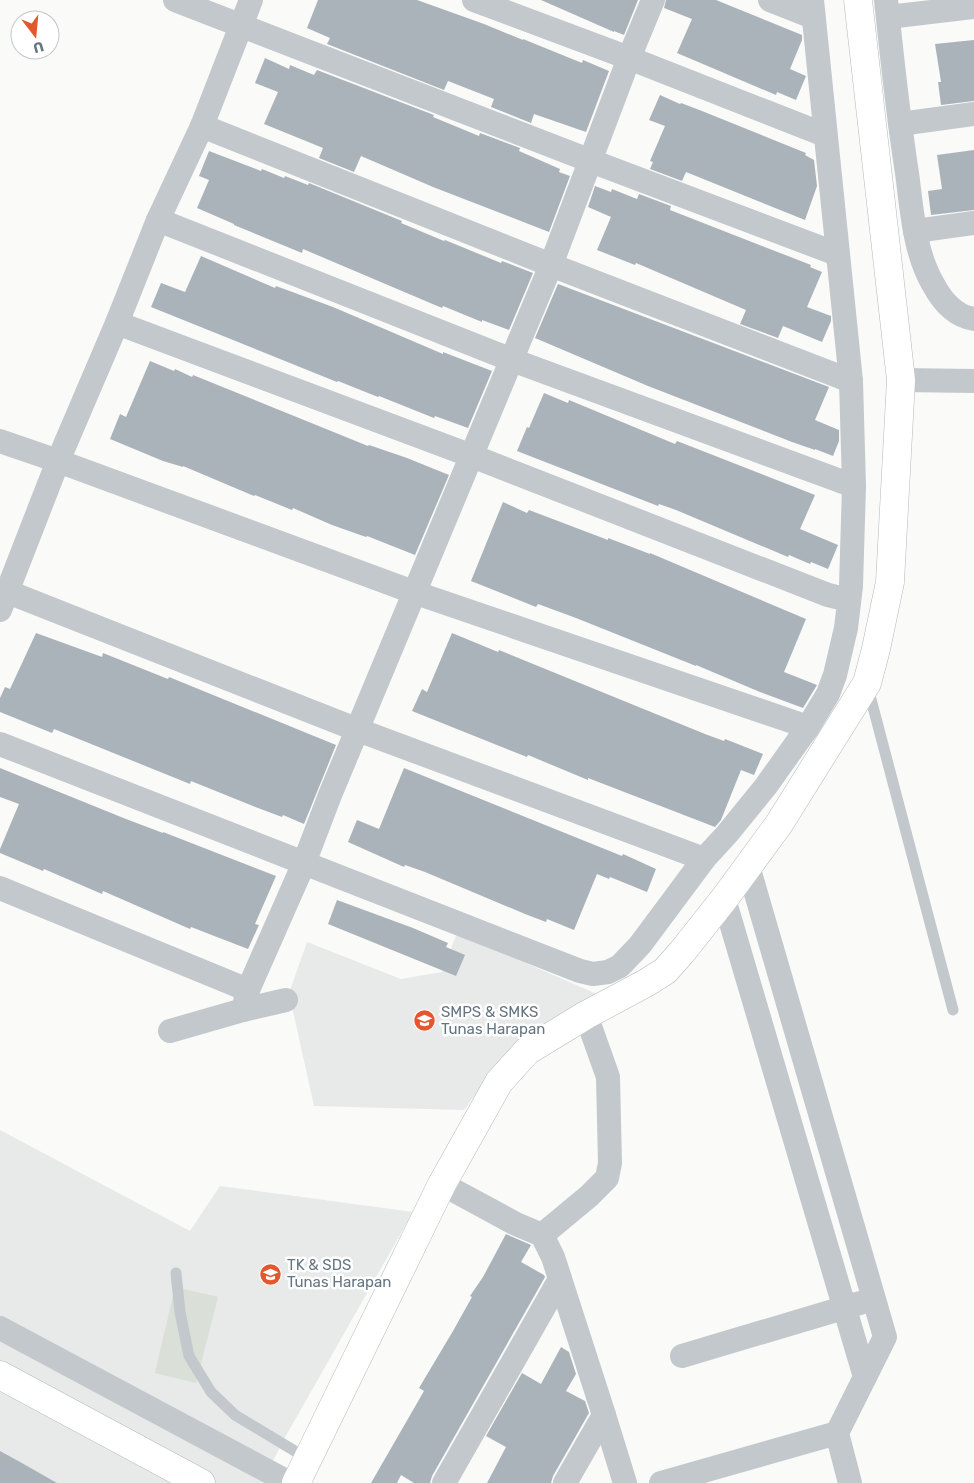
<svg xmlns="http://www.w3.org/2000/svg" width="974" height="1483" viewBox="0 0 974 1483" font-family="Rubik,sans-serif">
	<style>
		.built { fill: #e8e9e9 }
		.green { fill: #dadfd7 }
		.building { fill: #aab3b9 }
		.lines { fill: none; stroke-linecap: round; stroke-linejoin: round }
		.secondary-casing { stroke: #b3babf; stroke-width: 29 }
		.lane { stroke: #c3c8cc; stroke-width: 11 }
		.street { stroke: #c3c8cc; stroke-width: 24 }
		.secondary { stroke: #fff; stroke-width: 28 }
		.labels { text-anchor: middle; stroke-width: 5; stroke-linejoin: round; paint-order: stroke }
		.poi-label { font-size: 15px; fill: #657683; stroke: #fff; text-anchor: start }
	</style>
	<rect width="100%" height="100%" fill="#fafaf8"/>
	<g class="built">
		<path d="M457 933 599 995 511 1047 464 1110 314 1106 289 993 307 942 401 979 442 972Z"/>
		<path d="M0 1130 190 1231 220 1186 413 1212 283 1441 262 1483H0Z"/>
	</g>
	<path class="green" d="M175 1287 218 1297 196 1383 155 1373Z"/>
	<g class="building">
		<path d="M318 0H417L484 24 523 40V39L582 63 583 60 609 71 586 132 534 114 531 123 491 107 494 99 448 81 444 90 327 44 330 38 307 28Z"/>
		<path d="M541 0H638L624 35 614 31V32Z"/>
		<path d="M666 0H716L802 35V40L790 69 806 76 796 100 777 92 776 95 677 53 692 19 664 8Z"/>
		<path d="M974 40V101L941 105 938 82H941L935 44Z"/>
		<path d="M265 58 289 69 290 65 314 75 317 70 434 115 433 117 479 136 480 133 520 148 519 151 560 169 559 172 570 176 549 232 433 187 361 156 354 172 319 158 323 148 264 124 278 92 255 83Z"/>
		<path d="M660 95 680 104 681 103 702 111 806 153 805 155 814 160 817 186 805 220 686 172 682 181 650 169 653 162 650 161 665 126 649 120Z"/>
		<path d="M974 150V210L931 215 928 191 942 189 937 155Z"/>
		<path d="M209 151 261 171 262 169 284 178 285 176 308 185 309 183 402 221 401 223 444 241 445 240 501 263 502 261 533 273 509 330 482 320V322L443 306 442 308 303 249 302 253 234 225V224L197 208 209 180 199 176Z"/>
		<path d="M595 186 611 192 612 189 637 199 639 194 671 206 670 210 811 265 810 267 822 272 807 307 831 316V321L822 342 783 326 778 338 740 324 746 310 636 263 635 265 597 250 611 217 588 207Z"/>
		<path d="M201 256 275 288 276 286 333 307 443 354V352L461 359 492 371 468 428 435 416 434 418 379 396 378 397 338 381 337 382 151 307 161 283 185 292Z"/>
		<path d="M558 284 829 387 815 420 839 430V441L833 456 815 449V450L792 442 648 386 535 338Z"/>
		<path d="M150 361 174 371 175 369 192 377 193 375 368 446 369 445 407 458 449 475 415 555 367 536 366 537 332 525 293 508 292 510 255 495 254 496 183 466V467L163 461 110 439 120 414 126 417Z"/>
		<path d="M544 393 568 403 569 400 675 444 677 441 815 495 800 529 838 545 828 569 811 562 810 564 789 555 788 557 676 510 659 504 658 506 517 451 527 427 529 428Z"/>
		<path d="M503 502 527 513 529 510 608 540V538L650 554V553L806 619 784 672 817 685 803 708 760 692 696 665V666L576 618 538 604 536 607 471 581Z"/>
		<path d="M36 633 102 657 103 653 168 679 169 677 336 745 304 824 283 815 282 817 258 808 191 781 190 784 54 729 52 733 0 712V698L5 687 10 689Z"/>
		<path d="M452 633 498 652 499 650 705 734 724 741 725 739 763 754 754 775 741 770 721 820 715 827 588 778V780L528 755 527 757 412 711 422 689 427 692Z"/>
		<path d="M0 768 126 819 163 833V832L276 876 255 924 259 925 248 949 191 927 190 929 103 891 102 894 44 869 43 871 0 853V849L19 804 0 797Z"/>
		<path d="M404 768 622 856 623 854 656 869 647 892 610 877 609 879 597 874 574 930 547 919 546 922 525 914 425 872 405 865 404 867 348 842 357 820 379 829Z"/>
		<path d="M337 900 413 928 448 943 446 947 465 955 456 976 328 924Z"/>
		<path d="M506 1234 531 1245 521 1262 544 1275 545 1277 432 1476 430 1483H414L401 1475 397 1483H371L424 1391 419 1388 453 1331 472 1297 470 1296 483 1277Z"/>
		<path d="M561 1347 569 1352 576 1374 566 1391 585 1401 589 1413 553 1476 551 1483H487L506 1447 486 1436 522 1373 541 1384Z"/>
		<path d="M0 1451 20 1462 57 1483H0Z"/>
	</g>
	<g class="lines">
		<defs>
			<g id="secondary">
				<path d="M0 1375 201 1483"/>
				<path d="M296 1483 442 1184 499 1082 527 1051 586 1015 646 983 665 971 682 952 724 899 779 824 867 683 876 649 890 582 901 380 858 0"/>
			</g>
		</defs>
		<use href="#secondary" class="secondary-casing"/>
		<g class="lane">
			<path d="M868 688 953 1010"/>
			<path d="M176 1273 180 1312 189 1356 211 1392 235 1415 308 1459"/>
		</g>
		<g class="street">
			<path d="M175 0 591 161 837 254"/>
			<path d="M474 0 629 58 825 135"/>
			<path d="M653 0 629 58 551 265 330 795 304 863 580 971 593 974 608 972 620 966 640 945 704 859 727 834 766 786 808 727 828 694 835 675 846 628 851 586 854 486 851 381 812 0"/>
			<path d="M770 0 813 17"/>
			<path d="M886 0C892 58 898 116 907 173 912 210 914 251 933 284 942 301 954 316 974 319"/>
			<path d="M888 17 974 7"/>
			<path d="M900 124 974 114"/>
			<path d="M202 126 551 265 851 381"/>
			<path d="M158 220 512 360 854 486"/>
			<path d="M915 231 974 223"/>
			<path d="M117 323 472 456 828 595 849 600"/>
			<path d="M901 380 974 381"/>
			<path d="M0 441 58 461 416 593 808 727"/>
			<path d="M8 592 358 730 704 859"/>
			<path d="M0 610 58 461 117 323 158 220 202 126 251 0"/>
			<path d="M0 744 304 863 248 990 243 1010 170 1031"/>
			<path d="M0 888 248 990"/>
			<path d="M724 899 865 1377"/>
			<path d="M243 1010 286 1000"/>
			<path d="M442 1184 516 1224 542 1235 553 1257 604 1415 625 1483"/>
			<path d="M542 1235 589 1196 607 1178 610 1163 608 1077 586 1015"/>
			<path d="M0 1328 290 1483"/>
			<path d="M682 1356 860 1303"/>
			<path d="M837 1433 850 1483"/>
			<path d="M444 1483 560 1279"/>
			<path d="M565 1483 604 1415"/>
			<path d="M661 1483 837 1433 885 1337 748 866"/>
		</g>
		<use href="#secondary" class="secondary"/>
	</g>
	<defs>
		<symbol id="school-disc" viewBox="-11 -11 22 22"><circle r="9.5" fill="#e4572e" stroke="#fff"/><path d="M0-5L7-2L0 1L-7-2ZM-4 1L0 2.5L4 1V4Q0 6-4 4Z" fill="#fff"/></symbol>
	</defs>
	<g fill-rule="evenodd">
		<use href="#school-disc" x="412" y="1008" width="25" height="25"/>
		<use href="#school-disc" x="258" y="1262" width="25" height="25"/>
	</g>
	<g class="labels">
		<g class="poi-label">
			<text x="441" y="1017">SMPS &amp; SMKS<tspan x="441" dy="17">Tunas Harapan</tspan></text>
			<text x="287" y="1270">TK &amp; SDS<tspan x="287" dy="17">Tunas Harapan</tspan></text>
		</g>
	</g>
	<g transform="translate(35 35) rotate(164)"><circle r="24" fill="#ffffff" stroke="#c1c8cd"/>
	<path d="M0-4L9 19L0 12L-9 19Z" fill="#e4572e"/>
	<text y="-8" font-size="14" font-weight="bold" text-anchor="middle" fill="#657683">U</text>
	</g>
</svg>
